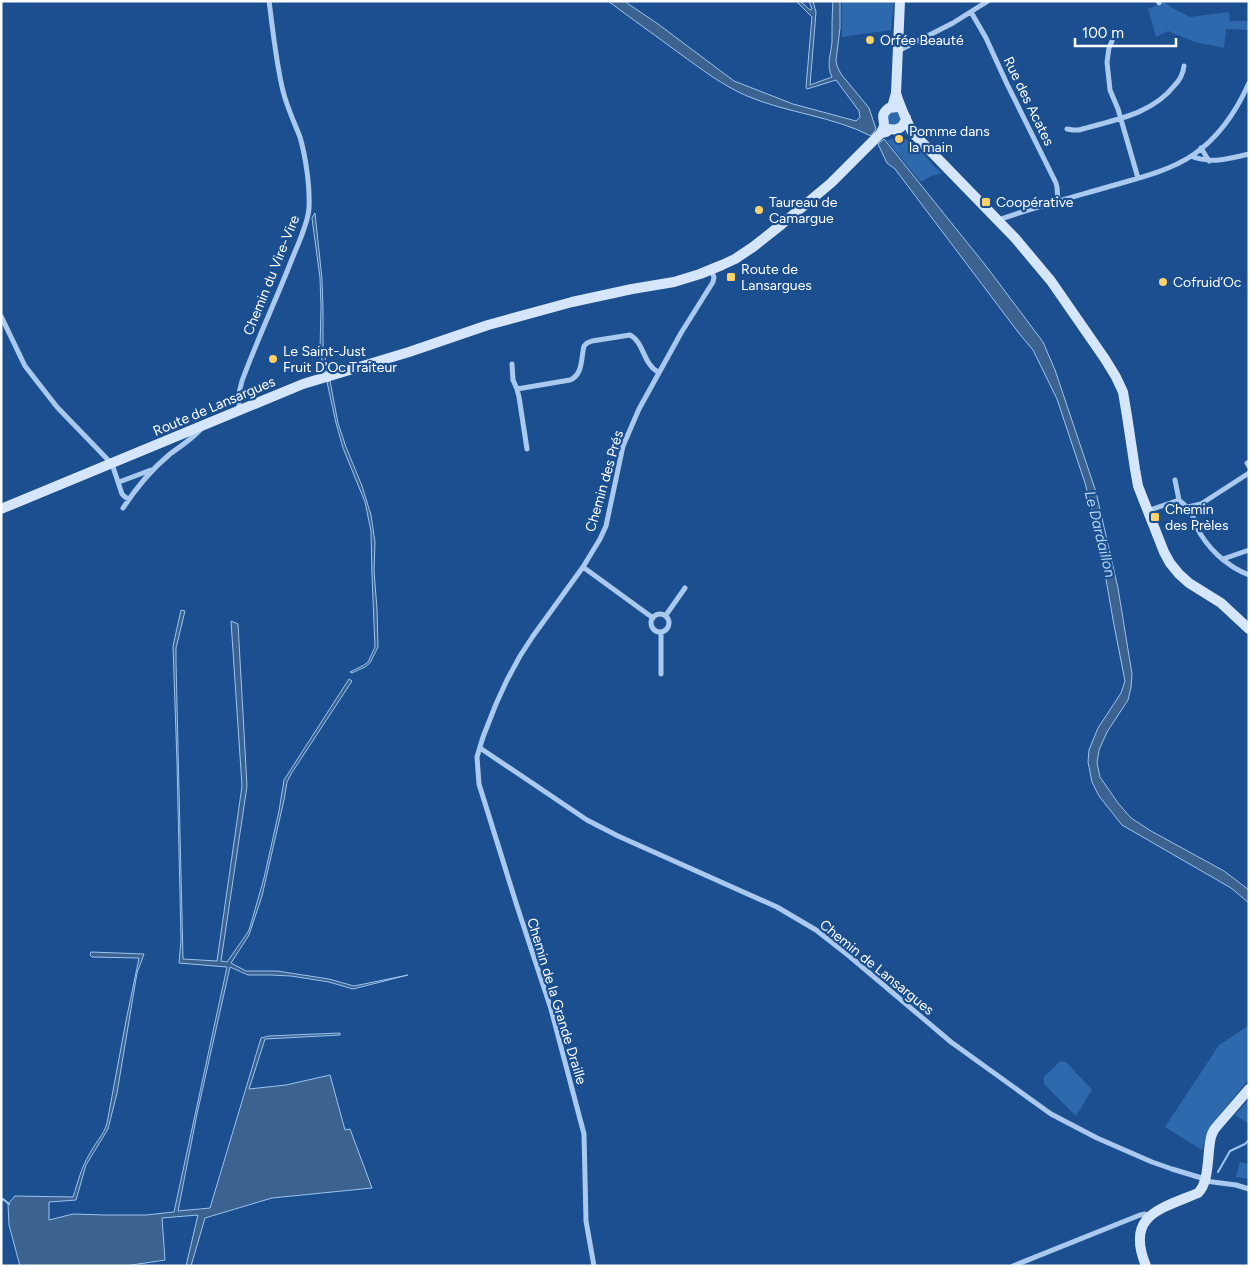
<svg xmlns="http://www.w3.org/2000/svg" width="1250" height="1267" font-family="Figtree,sans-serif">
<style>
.green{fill:#2e69ad}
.water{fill:#3c6290;stroke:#9cc4f0}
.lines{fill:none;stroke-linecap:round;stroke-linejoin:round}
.stream{stroke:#9cc4f0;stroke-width:2}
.street{stroke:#a9c9ee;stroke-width:5}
.secondary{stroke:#d6e6fa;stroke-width:10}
.poi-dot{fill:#ffd166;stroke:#1b4f8f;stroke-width:2}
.labels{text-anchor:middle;stroke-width:4.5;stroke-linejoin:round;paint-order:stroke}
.poi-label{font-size:14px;fill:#fff;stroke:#1b4f8f;text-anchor:start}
.street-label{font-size:14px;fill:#fff;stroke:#1b4f8f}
.water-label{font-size:15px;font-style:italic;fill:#b5d3f5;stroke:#1b4f8f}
</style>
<rect width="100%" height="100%" fill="#1b4f8f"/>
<path class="green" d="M 842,1 L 894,1 L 891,30 L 842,37 Z
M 1164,2 L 1171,7 L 1190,17 L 1229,12 L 1230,21 L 1249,21 L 1249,30 L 1226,29 L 1224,48 L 1195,42 L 1168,31 L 1156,37 L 1148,9 Z
M887 118a7 7 0 1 1 14 0a7 7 0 1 1-14 0Z
M 897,136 C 921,143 924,159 942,173 L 929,177 L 921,182 L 887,141 Z
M 1249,1025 L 1249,1079 L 1210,1126 L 1205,1138 L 1202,1150 L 1165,1127 L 1219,1045 Z
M 1060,1061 L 1066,1062 L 1092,1090 L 1076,1116 L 1044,1084 L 1044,1077 Z
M 1248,1100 L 1249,1100 L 1249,1124 L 1235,1115 Z
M 1240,1162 L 1249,1164 L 1249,1179 L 1236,1177 Z"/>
<path class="water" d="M 608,1 L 624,1 L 658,24 L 734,81 L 793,104 L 856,121 L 860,117 L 859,111 L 836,80 L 807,89 L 806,87 L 812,17 L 796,1 L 800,1 L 810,10 L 812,9 L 809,1 L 813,1 L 816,12 L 810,85 L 832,77 C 826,65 831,54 832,42 C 832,28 832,15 833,1 L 840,1 L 840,28 L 836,60 L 837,66 L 841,74 L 869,108 L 876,129 L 871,136 C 832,116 787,113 747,96 C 722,85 701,69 679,53 C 656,36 632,19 608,1 Z
M 884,139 L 986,266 L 1043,342 L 1055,370 L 1096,492 L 1118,588 L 1132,674 L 1131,687 L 1128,700 L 1107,732 L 1099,750 L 1097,763 L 1100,777 L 1118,803 L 1131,818 L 1151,831 L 1224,871 L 1249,890 L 1249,903 L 1231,888 L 1122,825 L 1099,796 L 1092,782 L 1088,762 L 1089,750 L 1098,728 L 1121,693 L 1125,681 L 1114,625 L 1098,534 L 1085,483 L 1057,399 L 1033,350 L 1018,332 L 895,169 L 887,163 L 878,144 Z
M 315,213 L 322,279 L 323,309 L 323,348 L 328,371 L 324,372 L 320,350 L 321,307 L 320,278 L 312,218 Z
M 330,381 L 338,423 L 346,447 L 362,486 L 371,515 L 375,542 L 374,571 L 377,609 L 378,647 L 370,663 L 365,667 L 352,673 L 350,672 L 364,665 L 368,662 L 375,647 L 372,576 L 371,531 L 365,502 L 343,448 L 336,423 L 327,382 Z
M 181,610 L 185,611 L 176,648 L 176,662 L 183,959 L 217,961 L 242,786 L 231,621 L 238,624 L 247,786 L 221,961 L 227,962 L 248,932 L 250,927 L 264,878 L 279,811 L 284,780 L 349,679 L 352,681 L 291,774 L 287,782 L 284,800 L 262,896 L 249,935 L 231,963 L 246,971 L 277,971 L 329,979 L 354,986 L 408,975 L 353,989 L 329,982 L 291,976 L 271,975 L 248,975 L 230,967 L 197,1114 L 178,1211 L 210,1208 L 261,1038 L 269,1036 L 340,1033 L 340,1035 L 265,1039 L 249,1089 L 286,1085 L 330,1075 L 345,1130 L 350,1129 L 372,1188 L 272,1198 L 205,1218 L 191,1266 L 186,1266 L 198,1215 L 162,1218 L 165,1260 L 125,1266 L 20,1266 L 9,1225 L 8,1204 L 15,1196 L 73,1197 C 78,1182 81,1168 89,1155 C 94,1144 104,1135 107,1123 L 126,1021 L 139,958 L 92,957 L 90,955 L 91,952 L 144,954 L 137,973 L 117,1093 L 108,1129 L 86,1165 L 76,1200 L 49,1202 L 49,1220 L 73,1214 L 105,1215 L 146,1215 L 174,1212 L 227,967 L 179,963 L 181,940 L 177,763 L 173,646 Z"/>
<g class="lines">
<path class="stream" d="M 1218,1172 L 1230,1151 L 1245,1144 L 1249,1140
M 1,1202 L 3,1199 L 9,1204"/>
<path class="street" d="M 1158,1 L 1159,3
M 971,12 L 986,38 L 1007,84 L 1056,183 L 1057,187 L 1058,201
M 1112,41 L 1109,48 L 1107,62 L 1110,90 L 1118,109 L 1138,178
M 898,51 L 953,23 L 988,1
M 1067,129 L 1073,130 L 1079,130 C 1113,120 1151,115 1174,86 C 1180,80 1183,75 1184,66
M 1201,148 L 1209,161
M 1191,156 C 1210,164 1229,159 1249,154
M 998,220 C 1035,207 1073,197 1111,186 C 1139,178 1169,171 1193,155 C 1218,138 1237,110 1249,83
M 1,316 L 25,366 L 57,407 L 112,464 L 122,494 L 125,497 L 129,499
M 512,364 L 513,380 L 517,389 L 570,380 C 583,375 581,358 584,346 L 587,343 L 592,341 L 630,335 C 644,342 643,364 658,372
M 517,389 L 519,397 L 527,449
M 239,410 L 239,393 L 242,381 C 257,340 276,300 292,259 C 298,244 308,224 309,208 C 310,187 306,158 300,137 C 294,122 287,107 283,91 C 276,62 273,31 269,1
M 1247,463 L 1249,466
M 1175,480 L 1179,500
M 119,482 L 151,470
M 1179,500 C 1184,505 1190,508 1192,514 C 1194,518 1194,522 1196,526 C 1207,548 1226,566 1249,575
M 1188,507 L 1201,504 L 1249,473
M 123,508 C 136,488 152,469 170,454 C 181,446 192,439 201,429
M 1147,511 L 1179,500
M 1223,559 L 1249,550
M 583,567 L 653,618
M651 623a9 9 0 1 1 18 0a9 9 0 1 1-18 0Z
M 666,615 L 685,588
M 661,632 L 661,674
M 480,748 L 587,820 L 618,836 L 777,907 L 816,930 L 848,955 L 951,1042 L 1051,1114 L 1097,1138 L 1152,1162 L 1172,1169 L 1205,1179
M 1205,1181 L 1236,1185 L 1249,1189
M 594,1266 L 586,1221 L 584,1134 L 551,1009 L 517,906 L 479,784 L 477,757 L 483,737 L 496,704 L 507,680 L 520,656 L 533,636 L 583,567 L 600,539 L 606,526 L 623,446 L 639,409 L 681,333 L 713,282 L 714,277 L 711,270
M 1013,1266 L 1140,1215 L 1145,1214 L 1148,1217"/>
<path class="secondary" d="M 896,93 C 900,107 906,119 912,132 L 1015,238 L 1051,281 L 1105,359 L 1116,377 L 1123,392 L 1127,416 L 1135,469 L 1138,486 L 1164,552 L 1170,563 L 1179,574 L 1189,583 L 1221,603 L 1249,629
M 892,107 L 896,93 L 900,1
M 881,133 C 882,130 884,128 884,125 C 884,117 880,115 889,108 L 897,107
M 1,509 L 303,384 L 409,352 L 488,325 L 572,302 L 632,289 L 674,282 L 700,274 L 722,265 L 735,259 L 753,247 L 782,224 L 831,183 L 881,133 L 886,132 L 890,129 C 898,131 904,127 906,118
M 1146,1266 C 1125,1215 1160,1209 1198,1193 C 1210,1182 1207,1152 1211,1137 C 1212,1133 1214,1129 1217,1126 L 1249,1089"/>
</g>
<g class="poi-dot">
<circle cx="870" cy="40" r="5"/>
<circle cx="899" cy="139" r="5"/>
<rect x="981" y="197" width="10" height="10" rx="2.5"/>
<circle cx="759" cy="210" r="5"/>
<rect x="726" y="272" width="10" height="10" rx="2.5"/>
<circle cx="1163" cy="282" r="5"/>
<circle cx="273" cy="359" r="5"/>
<rect x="1150" y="512" width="10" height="10" rx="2.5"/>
</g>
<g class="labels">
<g class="poi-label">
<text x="880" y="45">Orfée Beauté</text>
<text x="909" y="136">Pomme dans<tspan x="909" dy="16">la main</tspan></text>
<text x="769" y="207">Taureau de<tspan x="769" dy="16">Camargue</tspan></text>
<text x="996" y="207">Coopérative</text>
<text x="741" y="274">Route de<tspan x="741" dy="16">Lansargues</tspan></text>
<text x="1173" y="287">Cofruid’Oc</text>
<text x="283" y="356">Le Saint-Just<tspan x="283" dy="16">Fruit D'Oc Traiteur</tspan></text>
<text x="1165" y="514">Chemin<tspan x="1165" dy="16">des Prèles</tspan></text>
</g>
<g class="street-label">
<text transform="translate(1029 101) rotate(64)" y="5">Rue des Acates</text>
<text transform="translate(271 275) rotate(-68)" y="5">Chemin du Vire-Vire</text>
<text transform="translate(214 406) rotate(-23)" y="5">Route de Lansargues</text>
<text transform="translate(604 481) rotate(-74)" y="5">Chemin des Prés</text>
<text transform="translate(877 967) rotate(39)" y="5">Chemin de Lansargues</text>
<text transform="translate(557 1001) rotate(73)" y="5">Chemin de la Grande Draille</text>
</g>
<g class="water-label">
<text transform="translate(1100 534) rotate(76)" y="5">Le Dardaillon</text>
</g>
</g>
<rect width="1250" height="1267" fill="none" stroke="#ffffff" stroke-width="5"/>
<path d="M1075 38v8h101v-8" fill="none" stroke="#ffffff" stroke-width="2.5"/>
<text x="1082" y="38" font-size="15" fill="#ffffff" stroke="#1b4f8f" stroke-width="4" paint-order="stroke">100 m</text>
</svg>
